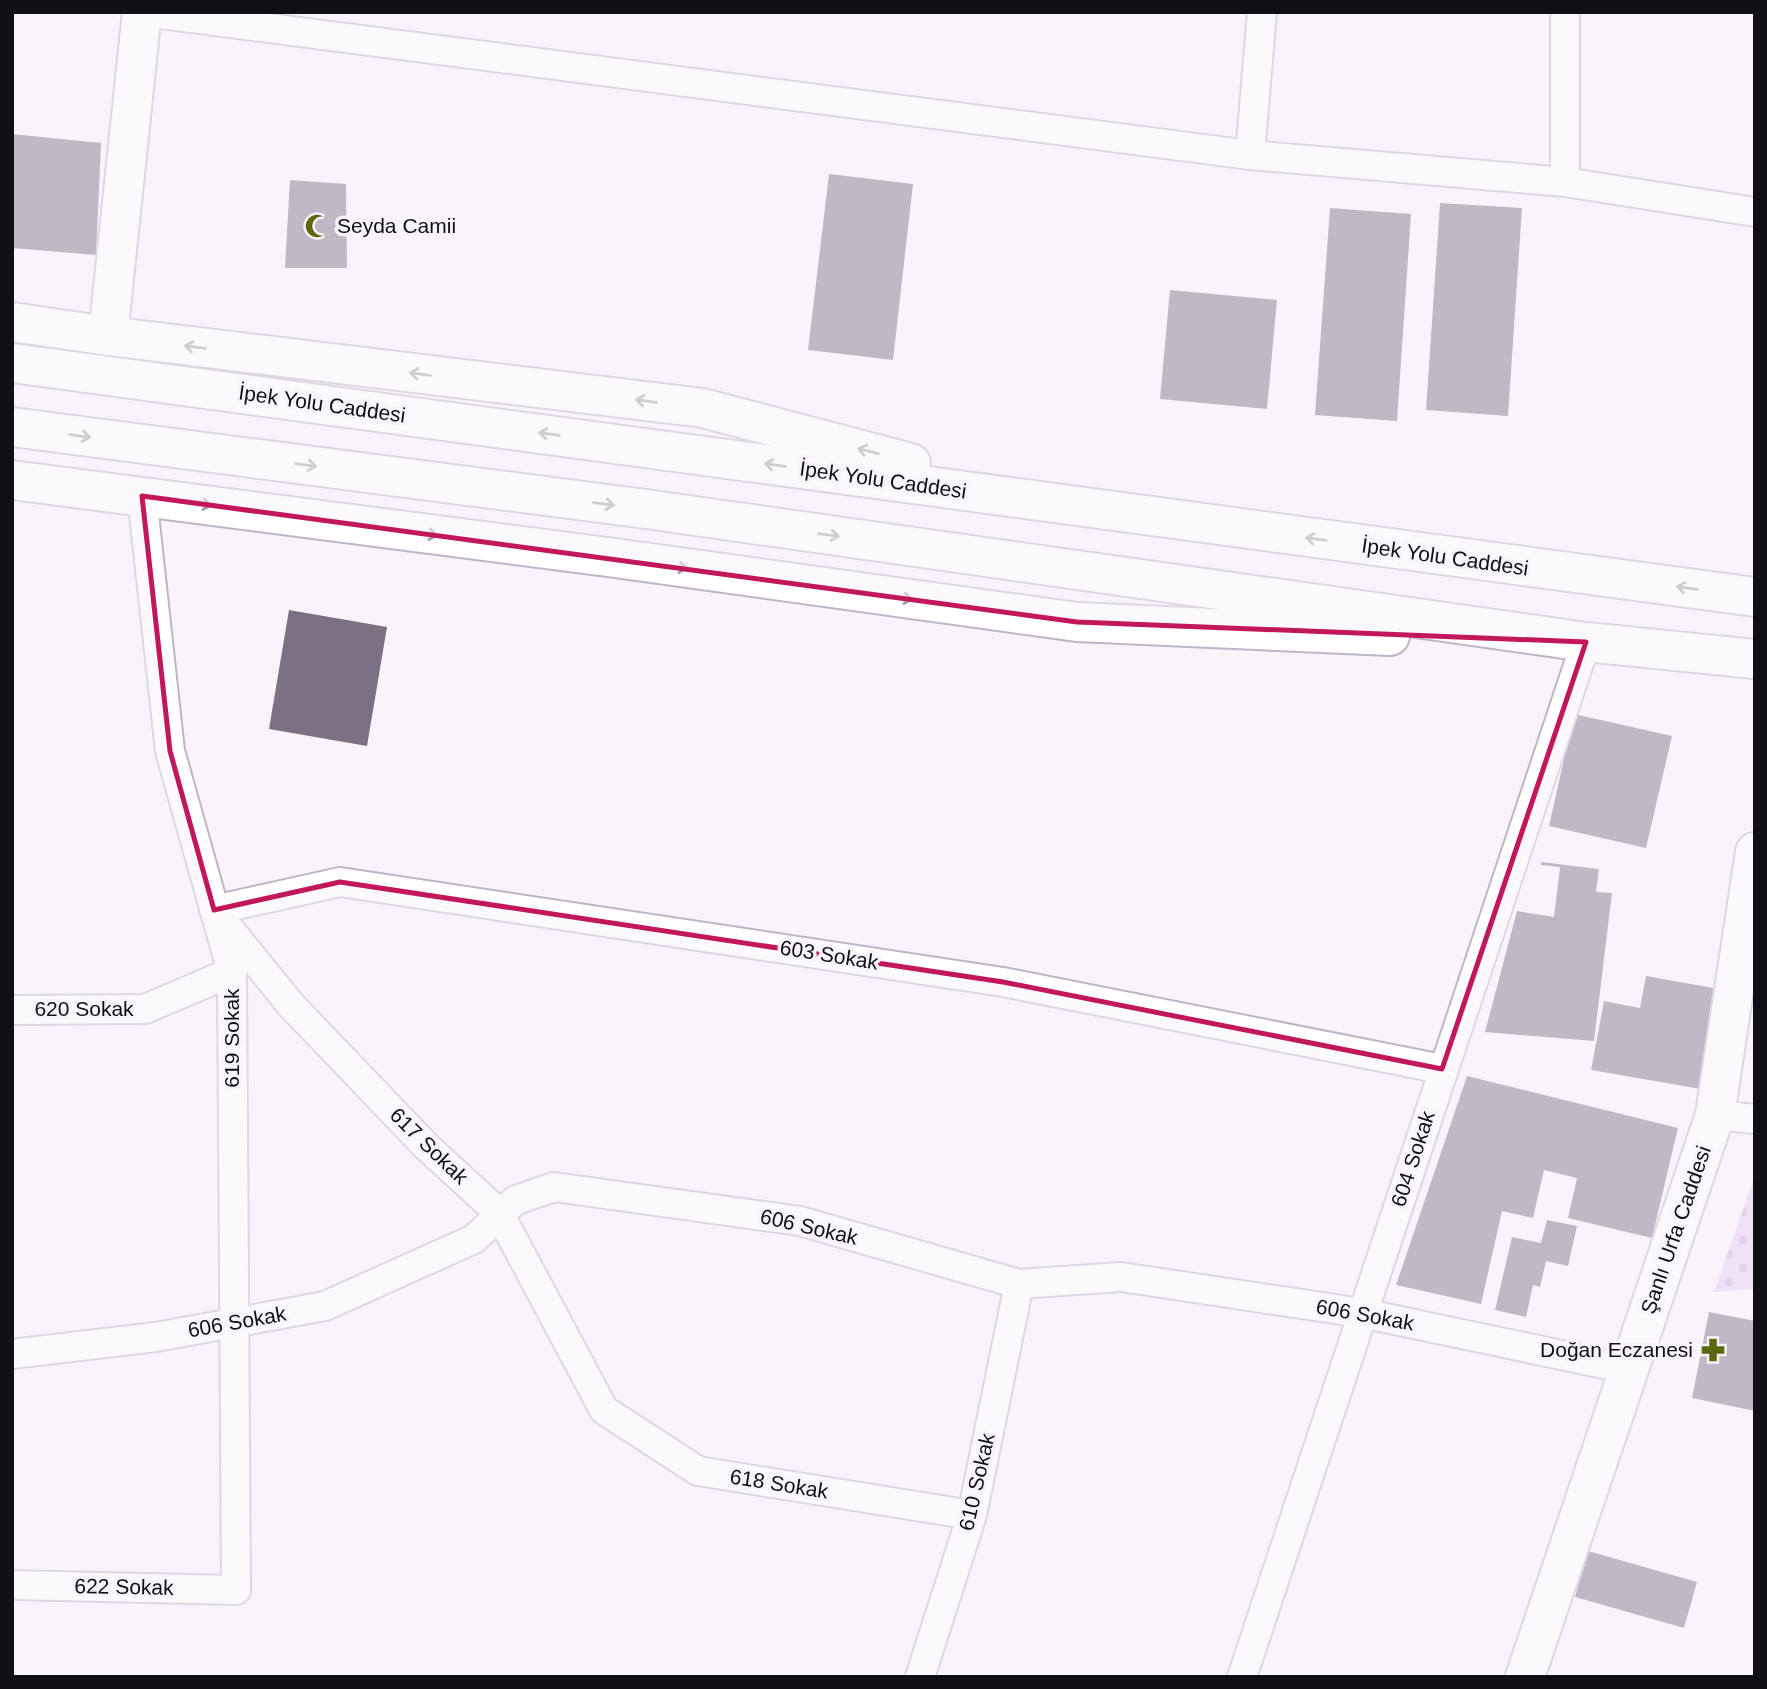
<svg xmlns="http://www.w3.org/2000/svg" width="1767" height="1689" font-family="Helvetica,sans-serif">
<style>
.cemetery{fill:url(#cemetery-stones)}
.building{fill:#7b7183}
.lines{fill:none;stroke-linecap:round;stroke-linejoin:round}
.street-casing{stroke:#bfb4c8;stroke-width:32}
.secondary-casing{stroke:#bfb4c8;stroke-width:42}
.highway-casing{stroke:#bfb4c8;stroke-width:42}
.street{stroke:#fff;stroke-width:28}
.secondary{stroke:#fff;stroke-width:38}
.highway{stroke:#fff;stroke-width:38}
.oneway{stroke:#a09fa1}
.marked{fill:none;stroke:#c2185b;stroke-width:5;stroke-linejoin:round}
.labels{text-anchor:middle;stroke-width:7;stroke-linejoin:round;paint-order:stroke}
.poi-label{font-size:21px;fill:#120e15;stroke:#f9f4fc;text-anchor:start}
.street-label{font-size:21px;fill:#120e15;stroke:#f9f4fc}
</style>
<defs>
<pattern id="cemetery-stones" width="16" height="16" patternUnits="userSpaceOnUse" patternTransform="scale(1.75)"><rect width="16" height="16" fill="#e2cdf1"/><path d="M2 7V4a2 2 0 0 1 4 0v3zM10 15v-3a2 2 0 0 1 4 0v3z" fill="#c1afce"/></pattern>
</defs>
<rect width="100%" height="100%" fill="#f9f4fc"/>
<path class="cemetery" d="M 1755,1175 L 1755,1289 L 1714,1292 Z"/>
<path class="building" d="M 12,134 L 101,143 L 96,255 L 12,248 Z
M 829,174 L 913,184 L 893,360 L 808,350 Z
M 290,180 L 346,184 L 347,268 L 285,268 Z
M 1440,203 L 1522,208 L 1508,416 L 1426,410 Z
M 1330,208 L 1411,214 L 1397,421 L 1315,415 Z
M 1170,290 L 1277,300 L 1267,409 L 1160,399 Z
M 289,610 L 387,627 L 367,746 L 269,729 Z
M 1574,714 L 1672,736 L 1646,848 L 1549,826 Z
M 1541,862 L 1599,869 L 1596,892 L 1612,893 L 1594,1041 L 1485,1032 L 1517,911 L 1554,917 L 1560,867 L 1541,865 Z
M 1646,976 L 1719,989 L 1701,1089 L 1591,1070 L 1604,1001 L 1640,1008 Z
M 1467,1076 L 1678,1128 L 1652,1238 L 1568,1218 L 1577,1178 L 1544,1170 L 1533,1218 L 1502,1211 L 1481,1304 L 1396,1285 Z
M 1547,1220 L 1577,1226 L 1568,1266 L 1546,1261 L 1540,1287 L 1533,1285 L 1526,1317 L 1495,1310 L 1512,1237 L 1541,1243 Z
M 1709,1312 L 1755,1321 L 1755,1411 L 1692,1398 Z
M 1588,1551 L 1697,1582 L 1684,1628 L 1575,1597 Z"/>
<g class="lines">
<g class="street-casing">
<path id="street" d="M 145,12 L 1250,155 L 1565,182 L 1755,212
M 1565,12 L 1565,182
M 1250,155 L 1262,12
M 214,910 L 340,882 L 1003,982 L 1442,1069
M 222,920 L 291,1005 L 426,1146 L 499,1213 L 604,1410 L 698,1471 L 972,1515
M 12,1010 L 145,1009 L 232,972
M 1715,1115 L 1755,1119
M 12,1354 L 156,1337 L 325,1306 L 474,1239 L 516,1200 L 554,1187 L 800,1221 L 1019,1284 L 1121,1277 L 1362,1313 L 1628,1369
M 12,1585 L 236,1590 L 232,972 L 170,751 L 142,496
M 920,1677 L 972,1515 L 1019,1284
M 1242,1677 L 1586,642"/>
</g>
<g class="secondary-casing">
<path id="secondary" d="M 108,336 L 142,12
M 1525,1677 L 1715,1115 L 1755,852"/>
</g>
<g class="highway-casing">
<path id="highway" d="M 12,322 L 108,336 L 703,408 L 911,463
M 12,363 L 1755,597
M 12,427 L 646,509 L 1586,642 L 1755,659
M 12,480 L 615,558 L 1077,622 L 1390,636"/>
</g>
<use href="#street" class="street"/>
<use href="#secondary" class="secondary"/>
<use href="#highway" class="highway"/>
</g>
<defs><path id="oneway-shaft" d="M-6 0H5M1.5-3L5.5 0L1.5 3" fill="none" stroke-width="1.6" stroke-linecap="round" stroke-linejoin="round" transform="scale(1.75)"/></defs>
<g class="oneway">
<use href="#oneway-shaft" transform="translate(195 347) rotate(-173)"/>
<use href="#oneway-shaft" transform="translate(420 374) rotate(-173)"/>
<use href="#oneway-shaft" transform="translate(646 401) rotate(-173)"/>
<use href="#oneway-shaft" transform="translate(549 434) rotate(-172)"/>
<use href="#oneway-shaft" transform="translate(80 436) rotate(7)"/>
<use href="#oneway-shaft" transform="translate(868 451) rotate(-165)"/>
<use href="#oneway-shaft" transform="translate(306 465) rotate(7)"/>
<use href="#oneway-shaft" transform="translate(775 465) rotate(-172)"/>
<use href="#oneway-shaft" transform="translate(201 504) rotate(7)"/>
<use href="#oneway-shaft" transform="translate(604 504) rotate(7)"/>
<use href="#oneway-shaft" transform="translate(427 534) rotate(7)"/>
<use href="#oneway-shaft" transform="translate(829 535) rotate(8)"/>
<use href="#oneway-shaft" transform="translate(1316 539) rotate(-172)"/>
<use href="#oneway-shaft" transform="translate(677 567) rotate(8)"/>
<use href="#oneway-shaft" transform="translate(1687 588) rotate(-173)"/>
<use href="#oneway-shaft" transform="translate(902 598) rotate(8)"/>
</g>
<path d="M0 0H1767V1689H0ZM 142,496 L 1077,622 L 1586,642 L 1442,1069 L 1003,982 L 340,882 L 214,910 L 170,751 Z" fill="#f9f4fc" fill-opacity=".55" fill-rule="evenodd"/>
<path class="marked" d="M 142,496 L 1077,622 L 1586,642 L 1442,1069 L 1003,982 L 340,882 L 214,910 L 170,751 Z"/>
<defs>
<g id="mosque-bare" transform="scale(1.89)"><path d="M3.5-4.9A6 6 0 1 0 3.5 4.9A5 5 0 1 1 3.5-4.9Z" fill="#5a680e" stroke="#f9f4fc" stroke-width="2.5" paint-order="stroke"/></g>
<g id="pharmacy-bare" transform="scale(1.89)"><path d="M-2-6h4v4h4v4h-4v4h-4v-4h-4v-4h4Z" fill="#5a680e" stroke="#f9f4fc" stroke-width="2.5" paint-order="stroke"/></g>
</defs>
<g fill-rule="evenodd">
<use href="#mosque-bare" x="317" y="226"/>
<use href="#pharmacy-bare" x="1713" y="1350"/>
</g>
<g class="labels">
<g class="poi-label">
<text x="337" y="233">Seyda Camii</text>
<text x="1693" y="1357" text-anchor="end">Doğan Eczanesi</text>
</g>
<g class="street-label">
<text transform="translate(322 404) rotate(8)" y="7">İpek Yolu Caddesi</text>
<text transform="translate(883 480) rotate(8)" y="7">İpek Yolu Caddesi</text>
<text transform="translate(1445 557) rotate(8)" y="7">İpek Yolu Caddesi</text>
<text transform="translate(829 955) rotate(9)" y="7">603 Sokak</text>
<text x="84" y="1016">620 Sokak</text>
<text transform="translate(232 1038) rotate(-90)" y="7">619 Sokak</text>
<text transform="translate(429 1146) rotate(44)" y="7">617 Sokak</text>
<text transform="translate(1413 1159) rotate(-72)" y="7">604 Sokak</text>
<text transform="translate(809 1227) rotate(13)" y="7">606 Sokak</text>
<text transform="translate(1676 1230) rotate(-71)" y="7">Şanlı Urfa Caddesi</text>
<text transform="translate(1365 1315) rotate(10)" y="7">606 Sokak</text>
<text transform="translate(237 1322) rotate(-10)" y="7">606 Sokak</text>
<text transform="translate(977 1482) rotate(-77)" y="7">610 Sokak</text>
<text transform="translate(779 1484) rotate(9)" y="7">618 Sokak</text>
<text transform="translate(124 1587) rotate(1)" y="7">622 Sokak</text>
</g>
</g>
<rect width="1767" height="1689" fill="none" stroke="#120e15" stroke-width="28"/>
</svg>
